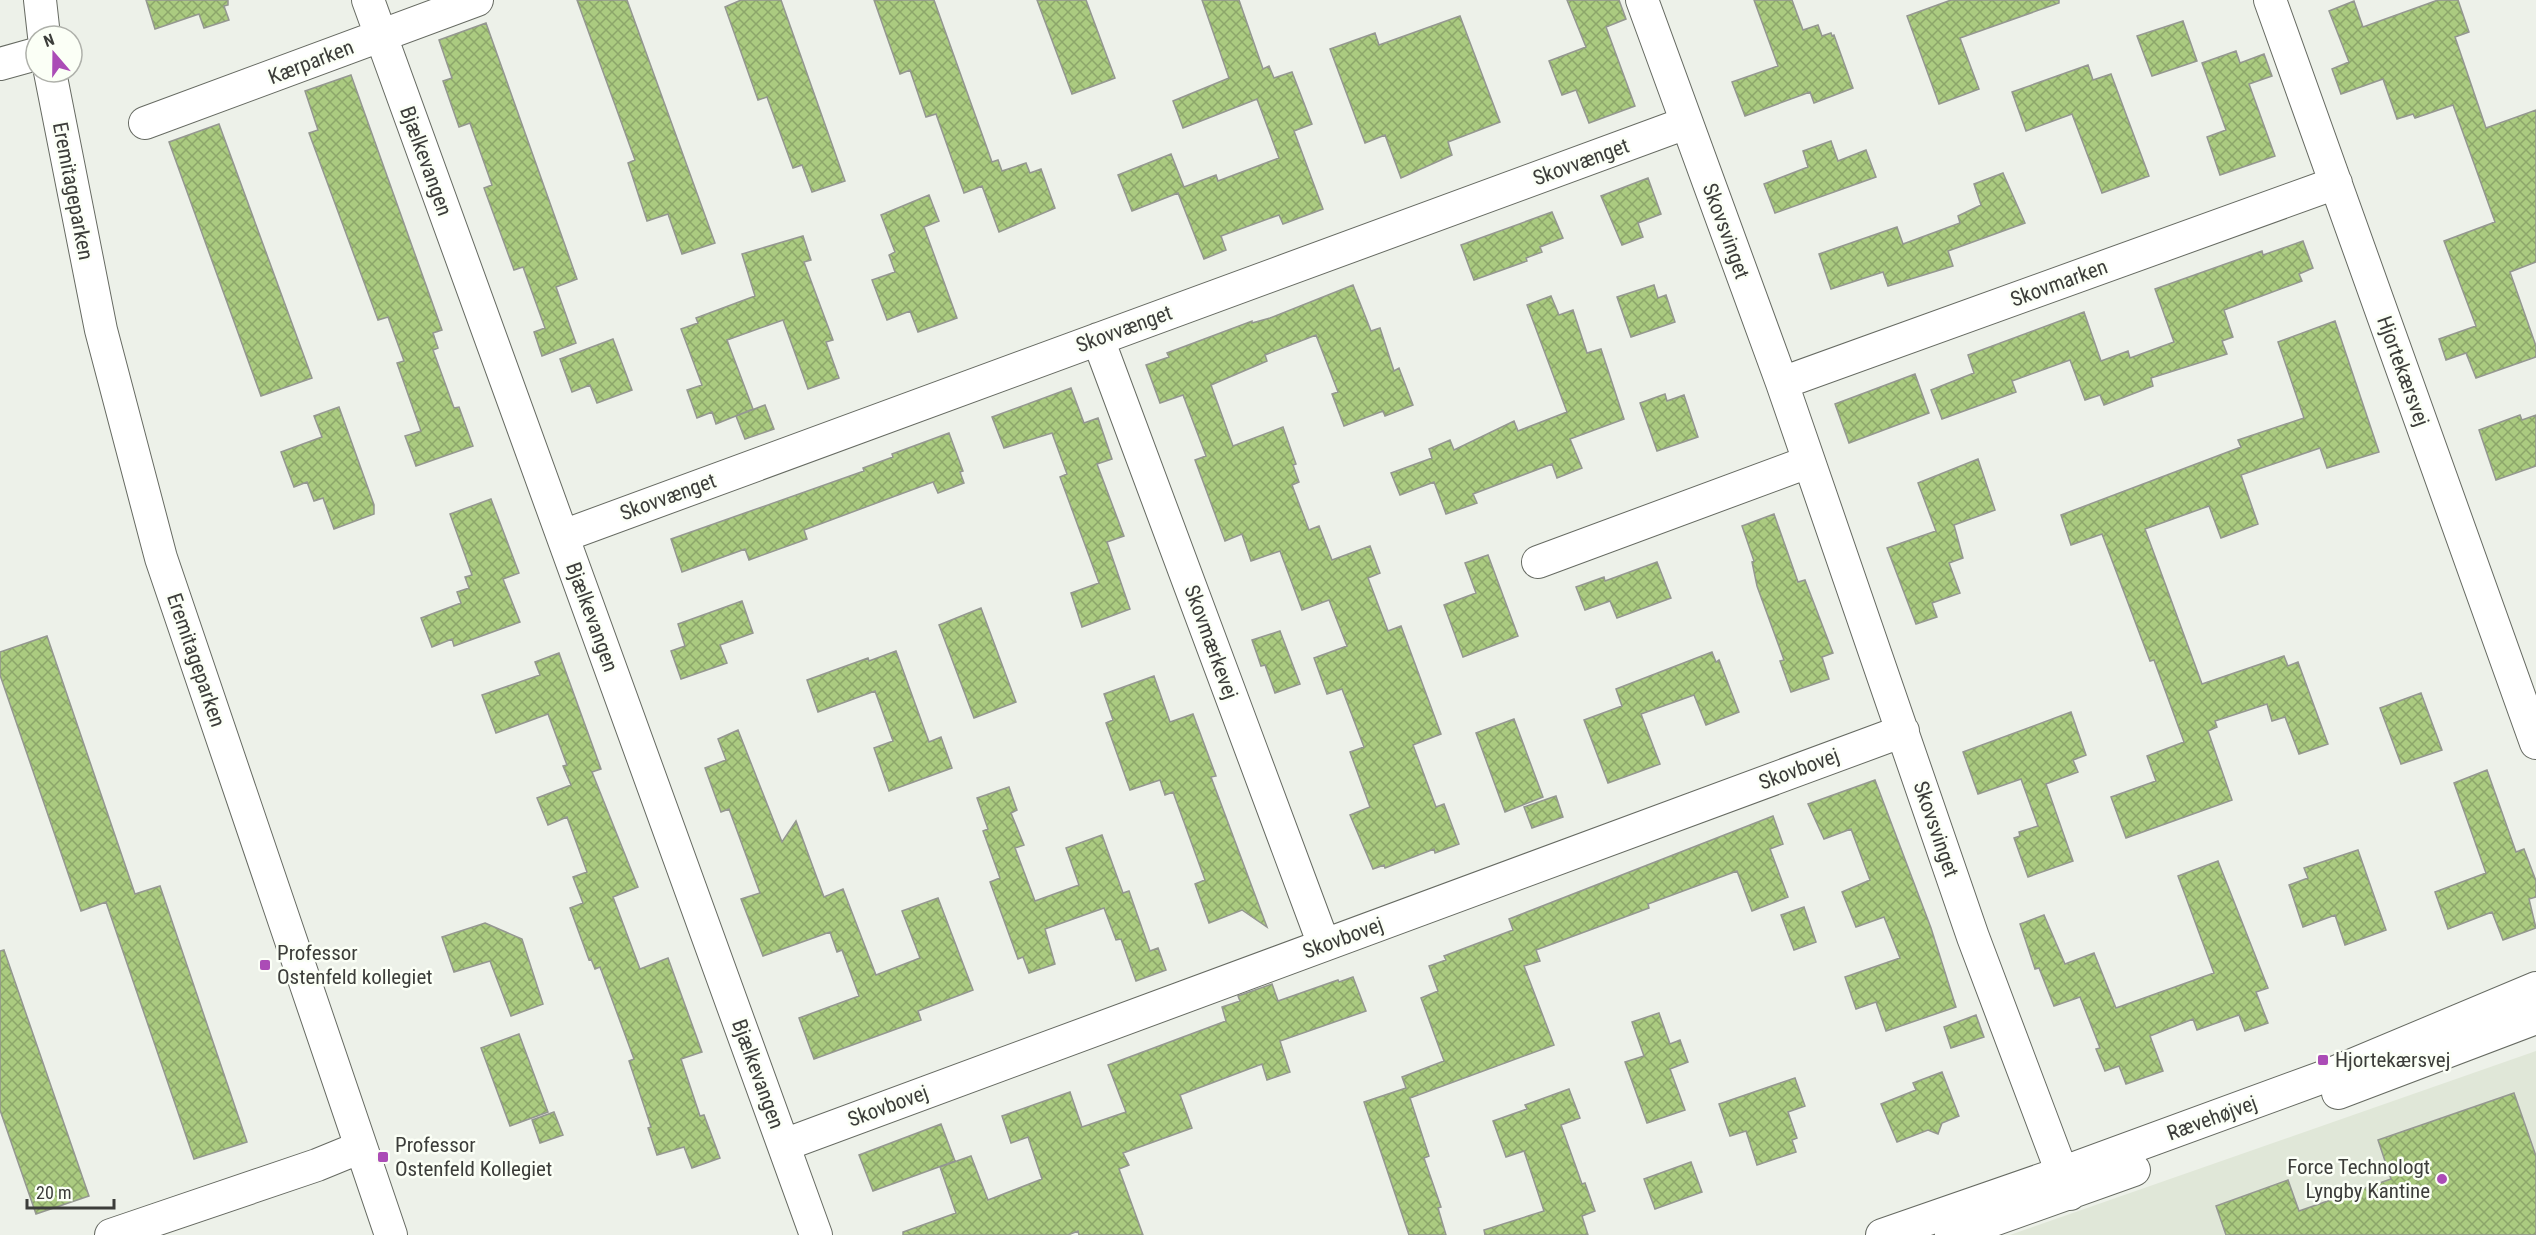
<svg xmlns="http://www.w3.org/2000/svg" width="2536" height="1235" font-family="'Roboto Condensed',sans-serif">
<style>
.built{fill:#e0e7d8}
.building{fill:url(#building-cross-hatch);stroke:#949790;stroke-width:1.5}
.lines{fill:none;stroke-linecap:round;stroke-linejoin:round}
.minor-casing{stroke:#666a62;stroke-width:34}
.minor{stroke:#fff;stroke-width:32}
.poi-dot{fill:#ab4cb6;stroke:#fbfff6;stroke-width:2}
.labels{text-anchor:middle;stroke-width:5;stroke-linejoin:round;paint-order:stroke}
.street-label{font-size:21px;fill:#3c3d3a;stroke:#fbfff6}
.poi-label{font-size:21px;fill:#3c3d3a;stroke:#fbfff6;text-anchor:start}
</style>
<defs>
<pattern id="building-cross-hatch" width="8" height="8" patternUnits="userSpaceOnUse" patternTransform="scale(1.5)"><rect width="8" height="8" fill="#abcb80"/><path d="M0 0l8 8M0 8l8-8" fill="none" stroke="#8ca66a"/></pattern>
</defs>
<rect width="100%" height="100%" fill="#edf1e9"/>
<path class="built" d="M 2536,1051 L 2536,1235 L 2010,1235 Z"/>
<path class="building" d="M 146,0 L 228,0 L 228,5 L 224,6 L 229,20 L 204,28 L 199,14 L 155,29 Z
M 577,0 L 627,0 L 715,243 L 682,254 L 668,214 L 647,221 L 628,163 L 635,160 Z
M 741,0 L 781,0 L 845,181 L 812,192 L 802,165 L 793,168 L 767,97 L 758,100 L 725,7 Z
M 874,0 L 934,0 L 992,162 L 998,160 L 1002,171 L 1026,163 L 1030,173 L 1041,169 L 1055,208 L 999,232 L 982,186 L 964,193 L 936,114 L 926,117 L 910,70 L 900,74 Z
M 1037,0 L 1086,0 L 1115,78 L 1072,94 Z
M 1202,0 L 1239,0 L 1263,69 L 1269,66 L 1274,78 L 1292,72 L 1312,124 L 1294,131 L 1323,209 L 1283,224 L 1279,215 L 1221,236 L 1226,250 L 1204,259 L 1178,193 L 1132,211 L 1118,175 L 1171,154 L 1184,187 L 1216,175 L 1218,181 L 1279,158 L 1257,99 L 1183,128 L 1173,101 L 1229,78 Z
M 1567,0 L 1619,0 L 1626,19 L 1606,27 L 1635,106 L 1589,123 L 1576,90 L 1562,95 L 1549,61 L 1586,47 Z
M 1754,0 L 1792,0 L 1803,30 L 1818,25 L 1822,36 L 1831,33 L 1832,36 L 1834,35 L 1853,88 L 1814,103 L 1810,92 L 1745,116 L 1732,82 L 1778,66 Z
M 1951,0 L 2059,0 L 2059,3 L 1960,38 L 1979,89 L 1939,104 L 1907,16 Z
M 2438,0 L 2458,0 L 2469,32 L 2455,37 L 2486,128 L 2536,110 L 2536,262 L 2510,272 L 2536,346 L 2536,357 L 2476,378 L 2466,353 L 2446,360 L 2439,339 L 2476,326 L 2444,241 L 2495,222 L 2453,105 L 2415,118 L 2413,114 L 2397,119 L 2383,79 L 2341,94 L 2332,69 L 2349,62 L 2329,11 L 2354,1 L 2363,27 Z
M 1460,16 L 1500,122 L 1448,142 L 1452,155 L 1401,178 L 1385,135 L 1365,143 L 1330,49 L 1375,33 L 1379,45 Z
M 2183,21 L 2197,61 L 2152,76 L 2137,36 Z
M 486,23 L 577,279 L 556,287 L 576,343 L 542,356 L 534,332 L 545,328 L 523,267 L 514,270 L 484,188 L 492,185 L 470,123 L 459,127 L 443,81 L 452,78 L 439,40 Z
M 2236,51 L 2240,63 L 2264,54 L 2272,76 L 2249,84 L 2275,156 L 2220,175 L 2207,137 L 2226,130 L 2202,63 Z
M 2088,65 L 2093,80 L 2111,74 L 2149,176 L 2102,193 L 2072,114 L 2026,131 L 2012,92 Z
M 351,75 L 442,330 L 433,333 L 438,348 L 433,350 L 454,408 L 459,407 L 473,446 L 416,466 L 405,436 L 421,431 L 397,363 L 404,361 L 388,317 L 378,320 L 309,133 L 318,130 L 305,91 Z
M 219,124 L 312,378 L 261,396 L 169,142 Z
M 1831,141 L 1838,161 L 1866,150 L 1876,177 L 1775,213 L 1764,184 L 1808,167 L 1803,151 Z
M 2003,173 L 2025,223 L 1948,251 L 1953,266 L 1888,286 L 1883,272 L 1831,289 L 1819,254 L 1897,227 L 1903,244 L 1960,223 L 1958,216 L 1981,205 L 1974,184 Z
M 1648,178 L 1661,214 L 1638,223 L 1643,237 L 1622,245 L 1601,196 Z
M 929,195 L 939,221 L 924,227 L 957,318 L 918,332 L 910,311 L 887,320 L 872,280 L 895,272 L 889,255 L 895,252 L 881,215 Z
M 1552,212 L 1563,238 L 1540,247 L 1542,252 L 1526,258 L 1527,261 L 1474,280 L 1461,245 Z
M 803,236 L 811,260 L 804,262 L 833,340 L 826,342 L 839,378 L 808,389 L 783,320 L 727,340 L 753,409 L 716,424 L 712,412 L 697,418 L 687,390 L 702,385 L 681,329 L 698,323 L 696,318 L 755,296 L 742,254 Z
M 2303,241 L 2313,268 L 2299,274 L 2302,281 L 2224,310 L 2233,337 L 2222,341 L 2227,354 L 2151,378 L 2153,386 L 2104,405 L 2100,395 L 2085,400 L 2070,360 L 2012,381 L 2016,392 L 1942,419 L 1931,390 L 1974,373 L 1968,355 L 2084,312 L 2101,361 L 2128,351 L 2130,358 L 2174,342 L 2155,289 L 2262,251 L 2263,255 Z
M 1353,285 L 1371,331 L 1380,328 L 1394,371 L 1399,368 L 1413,405 L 1385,416 L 1383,411 L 1344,426 L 1332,394 L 1338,392 L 1316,335 L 1265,355 L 1267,361 L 1211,385 L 1233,446 L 1283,427 L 1296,464 L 1293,465 L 1299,482 L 1292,485 L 1309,530 L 1319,526 L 1332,560 L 1370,546 L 1380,573 L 1368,578 L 1388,631 L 1401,626 L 1441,734 L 1413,745 L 1436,807 L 1444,804 L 1459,844 L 1435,853 L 1434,849 L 1385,868 L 1384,865 L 1373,869 L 1350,815 L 1370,807 L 1350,752 L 1364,747 L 1342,689 L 1327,694 L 1314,658 L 1347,646 L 1329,600 L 1302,610 L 1280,551 L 1251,561 L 1242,534 L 1225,541 L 1195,460 L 1206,456 L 1183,395 L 1160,403 L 1146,365 L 1169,357 L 1167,353 L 1252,321 L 1252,323 L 1270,318 Z
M 1654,285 L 1658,298 L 1666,295 L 1675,322 L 1631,337 L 1617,297 Z
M 1551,296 L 1559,315 L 1573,310 L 1587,353 L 1601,349 L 1624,419 L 1570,439 L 1582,468 L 1557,478 L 1552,464 L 1473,494 L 1477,503 L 1446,514 L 1434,482 L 1400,495 L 1391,473 L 1432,458 L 1429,449 L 1450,440 L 1454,450 L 1514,421 L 1518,431 L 1567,412 L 1527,305 Z
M 2335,321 L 2379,452 L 2327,468 L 2320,448 L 2241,475 L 2258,524 L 2221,538 L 2209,506 L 2145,529 L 2202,684 L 2284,656 L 2288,666 L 2298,662 L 2328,744 L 2299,754 L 2285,717 L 2272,721 L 2267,704 L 2215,721 L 2217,727 L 2208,731 L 2232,800 L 2126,838 L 2111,797 L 2156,781 L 2147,756 L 2184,742 L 2154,660 L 2150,661 L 2102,534 L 2071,545 L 2061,515 L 2241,447 L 2238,440 L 2304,418 L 2278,342 Z
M 613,339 L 632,390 L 597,403 L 590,385 L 572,392 L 560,359 Z
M 1915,374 L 1929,413 L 1849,443 L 1835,404 Z
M 1071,388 L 1084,423 L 1098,418 L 1112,459 L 1097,464 L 1124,536 L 1107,542 L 1130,609 L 1082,627 L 1071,593 L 1099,583 L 1060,477 L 1067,474 L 1052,433 L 1004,448 L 992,417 Z
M 1665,394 L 1667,401 L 1684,395 L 1698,437 L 1657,451 L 1640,403 Z
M 765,405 L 774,429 L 745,439 L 736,416 Z
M 339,407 L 374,505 L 374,514 L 334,529 L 323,498 L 314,501 L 307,482 L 294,487 L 281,452 L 322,437 L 314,416 Z
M 2520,415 L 2522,420 L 2536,415 L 2536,466 L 2496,480 L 2479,430 Z
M 949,433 L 963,471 L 960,472 L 964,483 L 938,493 L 933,482 L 804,530 L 807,539 L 749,560 L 745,549 L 682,572 L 671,539 L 864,471 L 863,468 L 893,457 L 892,454 Z
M 1978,459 L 1995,510 L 1954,525 L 1963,558 L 1949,563 L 1960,593 L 1932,603 L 1937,617 L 1916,624 L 1887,548 L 1936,531 L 1918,483 Z
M 491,499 L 519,573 L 503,579 L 520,622 L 454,646 L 452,639 L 432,647 L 421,618 L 461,603 L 457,592 L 469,588 L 465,577 L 472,575 L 450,514 Z
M 1774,514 L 1798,582 L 1805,580 L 1833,653 L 1822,657 L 1829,679 L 1791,692 L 1780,661 L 1784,660 L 1757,586 L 1752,562 L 1754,561 L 1742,526 Z
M 1488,555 L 1518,636 L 1463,657 L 1444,605 L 1476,593 L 1465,563 Z
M 1657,562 L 1671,598 L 1617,618 L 1610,601 L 1585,610 L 1576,587 L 1604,577 L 1605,581 Z
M 742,601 L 753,633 L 720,645 L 727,663 L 681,679 L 671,651 L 685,646 L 678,624 Z
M 981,608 L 1016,702 L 974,718 L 939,625 Z
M 1280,631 L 1300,684 L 1275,693 L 1265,665 L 1261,666 L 1252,640 Z
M 47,636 L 135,894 L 160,886 L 247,1142 L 194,1159 L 106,902 L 81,911 L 0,675 L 0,652 Z
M 896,651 L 929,742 L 941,737 L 952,768 L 889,791 L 874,748 L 893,741 L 875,691 L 818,712 L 807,680 L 868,658 L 869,661 Z
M 1712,652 L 1716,662 L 1719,660 L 1739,712 L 1706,725 L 1694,695 L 1641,714 L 1660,764 L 1608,783 L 1584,720 L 1622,706 L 1616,689 Z
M 559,653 L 601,769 L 592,772 L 638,887 L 613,897 L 640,969 L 668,958 L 702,1052 L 681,1059 L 700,1116 L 704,1115 L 720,1158 L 692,1168 L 684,1147 L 657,1155 L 648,1128 L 651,1127 L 629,1061 L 634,1059 L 600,967 L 595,969 L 591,959 L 589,960 L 570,908 L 583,903 L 573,877 L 587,872 L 567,817 L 548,825 L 537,798 L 571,785 L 563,766 L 567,765 L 548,714 L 496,733 L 482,695 L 540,675 L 535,662 Z
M 1154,676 L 1170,722 L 1193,714 L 1216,776 L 1211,777 L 1267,927 L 1242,910 L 1209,923 L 1195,884 L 1205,880 L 1173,792 L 1165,795 L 1160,780 L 1130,790 L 1106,723 L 1113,720 L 1104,694 Z
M 2421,693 L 2442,750 L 2401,764 L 2380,708 Z
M 2071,712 L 2086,755 L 2073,760 L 2078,772 L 2046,784 L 2073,861 L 2028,877 L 2014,838 L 2020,836 L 2019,832 L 2038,826 L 2021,779 L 1978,794 L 1963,752 Z
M 1514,719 L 1543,797 L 1505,812 L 1476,733 Z
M 738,730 L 782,842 L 796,821 L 824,897 L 843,889 L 876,975 L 920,958 L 902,911 L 938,898 L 973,990 L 918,1011 L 921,1020 L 814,1059 L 799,1018 L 859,996 L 842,950 L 837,952 L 830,932 L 763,956 L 741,899 L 760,893 L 729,809 L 721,812 L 705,768 L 726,760 L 718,739 Z
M 2487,770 L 2516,852 L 2524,849 L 2536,881 L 2536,897 L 2529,899 L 2536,928 L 2503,940 L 2492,912 L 2448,929 L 2435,892 L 2486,873 L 2454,783 Z
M 1875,780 L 1931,928 L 1956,1007 L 1886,1031 L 1876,1002 L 1856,1009 L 1845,977 L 1900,958 L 1884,917 L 1856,927 L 1842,892 L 1870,880 L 1851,829 L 1824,839 L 1808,804 Z
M 1009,787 L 1017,810 L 1011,813 L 1024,845 L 1015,848 L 1035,901 L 1079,885 L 1066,848 L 1102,835 L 1123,893 L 1129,891 L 1150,951 L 1158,948 L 1166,970 L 1136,981 L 1121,939 L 1116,940 L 1104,908 L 1045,929 L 1055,964 L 1029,973 L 1023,957 L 1018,959 L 990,882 L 1000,878 L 983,831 L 988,829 L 977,798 Z
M 1556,796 L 1563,817 L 1532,828 L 1524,807 Z
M 1773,816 L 1783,844 L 1770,849 L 1788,897 L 1752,911 L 1737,871 L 1648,904 L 1649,908 L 1536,950 L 1540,961 L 1524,966 L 1554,1045 L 1410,1098 L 1429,1156 L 1424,1158 L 1441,1207 L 1438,1208 L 1446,1235 L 1409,1235 L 1364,1102 L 1406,1088 L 1402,1077 L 1444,1061 L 1421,998 L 1438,991 L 1429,966 L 1446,960 L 1444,956 L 1513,930 L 1509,919 Z
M 2358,850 L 2386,930 L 2345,945 L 2335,915 L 2303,927 L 2289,885 L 2308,878 L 2304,868 Z
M 2218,861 L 2268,988 L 2256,992 L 2268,1023 L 2245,1031 L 2239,1015 L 2197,1030 L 2193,1019 L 2150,1036 L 2163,1071 L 2126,1084 L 2119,1066 L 2105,1071 L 2096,1049 L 2100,1048 L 2080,997 L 2054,1006 L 2039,968 L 2035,969 L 2020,924 L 2044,915 L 2065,964 L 2094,953 L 2116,1008 L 2214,973 L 2178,876 Z
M 1804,907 L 1816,942 L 1794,950 L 1781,915 Z
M 485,923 L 522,939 L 543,1004 L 511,1016 L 490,961 L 454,972 L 442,937 Z
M 4,950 L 89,1196 L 36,1214 L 0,1110 L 0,951 Z
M 1353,977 L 1366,1011 L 1280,1041 L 1290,1072 L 1267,1080 L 1262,1064 L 1180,1095 L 1192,1128 L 1123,1153 L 1129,1165 L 1119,1169 L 1143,1235 L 1079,1235 L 1078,1231 L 1068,1235 L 903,1235 L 903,1232 L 956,1213 L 940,1167 L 971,1156 L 988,1200 L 1042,1179 L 1028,1137 L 1011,1143 L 1002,1116 L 1070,1092 L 1082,1127 L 1126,1112 L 1108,1065 L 1226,1021 L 1222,1007 L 1240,1001 L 1238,996 L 1272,984 L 1278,1001 L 1338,980 L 1339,982 Z
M 1659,1013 L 1670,1044 L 1680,1040 L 1688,1062 L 1670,1069 L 1685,1110 L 1647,1123 L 1625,1062 L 1644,1056 L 1632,1022 Z
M 1976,1015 L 1984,1037 L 1951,1048 L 1944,1027 Z
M 519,1034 L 548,1112 L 510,1126 L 481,1048 Z
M 1942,1072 L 1959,1116 L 1942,1123 L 1938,1134 L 1928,1130 L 1897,1142 L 1881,1104 L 1916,1090 L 1913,1083 Z
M 1795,1078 L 1805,1106 L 1788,1112 L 1797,1138 L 1792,1140 L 1796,1152 L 1757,1165 L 1746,1131 L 1730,1136 L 1719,1104 Z
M 1569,1089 L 1580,1118 L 1561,1125 L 1582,1184 L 1585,1183 L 1595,1211 L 1582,1216 L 1588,1235 L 1485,1235 L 1484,1230 L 1544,1211 L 1524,1151 L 1506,1157 L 1493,1121 L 1527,1109 L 1525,1105 Z
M 2514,1093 L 2536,1156 L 2536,1235 L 2226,1235 L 2216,1206 L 2288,1180 L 2299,1211 L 2391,1179 L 2378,1140 Z
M 554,1112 L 563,1135 L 540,1143 L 532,1120 Z
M 941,1124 L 955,1161 L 873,1191 L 859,1155 Z
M 1691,1162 L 1702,1192 L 1655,1209 L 1644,1179 Z"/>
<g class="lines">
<g class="minor-casing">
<path id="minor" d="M 40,0 L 44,36
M 368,0 L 816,1235
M 1642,0 L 1782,383 L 1973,937 L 2070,1194
M 2270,0 L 2536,743
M 0,64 L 36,54
M 50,72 L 101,330 L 161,558 L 391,1235
M 145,123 L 477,0
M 1098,339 L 1324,945
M 1782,383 L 2336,183
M 563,536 L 1686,123
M 1538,562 L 1808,462
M 2338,1093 L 2536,1018
M 784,1145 L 1903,731
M 111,1235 L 317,1165 L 361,1147
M 1882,1235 L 2061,1173 L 2326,1076 L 2536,988
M 1951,1235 L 2134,1170"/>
</g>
<use href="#minor" class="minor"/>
</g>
<g class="poi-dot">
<rect x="259" y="959" width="12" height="12" rx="3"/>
<rect x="2317" y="1054" width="12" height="12" rx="3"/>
<rect x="377" y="1151" width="12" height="12" rx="3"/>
<circle cx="2442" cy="1179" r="6"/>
</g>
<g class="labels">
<g class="street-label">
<text transform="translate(311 62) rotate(-21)" y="7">Kærparken</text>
<text transform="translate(426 161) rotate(70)" y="7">Bjælkevangen</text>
<text transform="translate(1581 162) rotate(-20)" y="7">Skovvænget</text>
<text transform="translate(73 191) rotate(79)" y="7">Eremitageparken</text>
<text transform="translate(1726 231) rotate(70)" y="7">Skovsvinget</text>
<text transform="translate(2059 283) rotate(-20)" y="7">Skovmarken</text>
<text transform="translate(1124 329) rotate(-20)" y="7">Skovvænget</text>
<text transform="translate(2403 371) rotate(70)" y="7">Hjortekærsvej</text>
<text transform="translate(668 497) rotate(-20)" y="7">Skovvænget</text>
<text transform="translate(592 617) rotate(70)" y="7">Bjælkevangen</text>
<text transform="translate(1211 642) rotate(70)" y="7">Skovmærkevej</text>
<text transform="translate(196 660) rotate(71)" y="7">Eremitageparken</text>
<text transform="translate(1799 769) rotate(-20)" y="7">Skovbovej</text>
<text transform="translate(1936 829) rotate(71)" y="7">Skovsvinget</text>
<text transform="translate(1343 938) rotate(-20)" y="7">Skovbovej</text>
<text transform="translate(758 1074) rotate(70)" y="7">Bjælkevangen</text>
<text transform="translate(888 1106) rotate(-20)" y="7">Skovbovej</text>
<text transform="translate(2212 1118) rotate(-20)" y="7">Rævehøjvej</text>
</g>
<g class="poi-label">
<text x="277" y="960">Professor<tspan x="277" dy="24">Ostenfeld kollegiet</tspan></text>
<text x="2335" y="1067">Hjortekærsvej</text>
<text x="395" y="1152">Professor<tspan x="395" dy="24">Ostenfeld Kollegiet</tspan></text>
<text x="2430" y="1174" text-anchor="end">Force Technologt<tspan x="2430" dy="24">Lyngby Kantine</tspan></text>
</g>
</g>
<g transform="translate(54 54) rotate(340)"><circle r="28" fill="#fbfff6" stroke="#afb1ab" stroke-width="1.5"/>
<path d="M0-4.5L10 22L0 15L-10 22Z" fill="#ab4cb6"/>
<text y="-9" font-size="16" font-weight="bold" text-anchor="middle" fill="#3c3d3a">N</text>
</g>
<path d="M27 1199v9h87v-9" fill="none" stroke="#3c3d3a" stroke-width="3"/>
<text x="36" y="1199" font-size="18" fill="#3c3d3a" stroke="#fbfff6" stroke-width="4.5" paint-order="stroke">20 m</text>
</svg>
